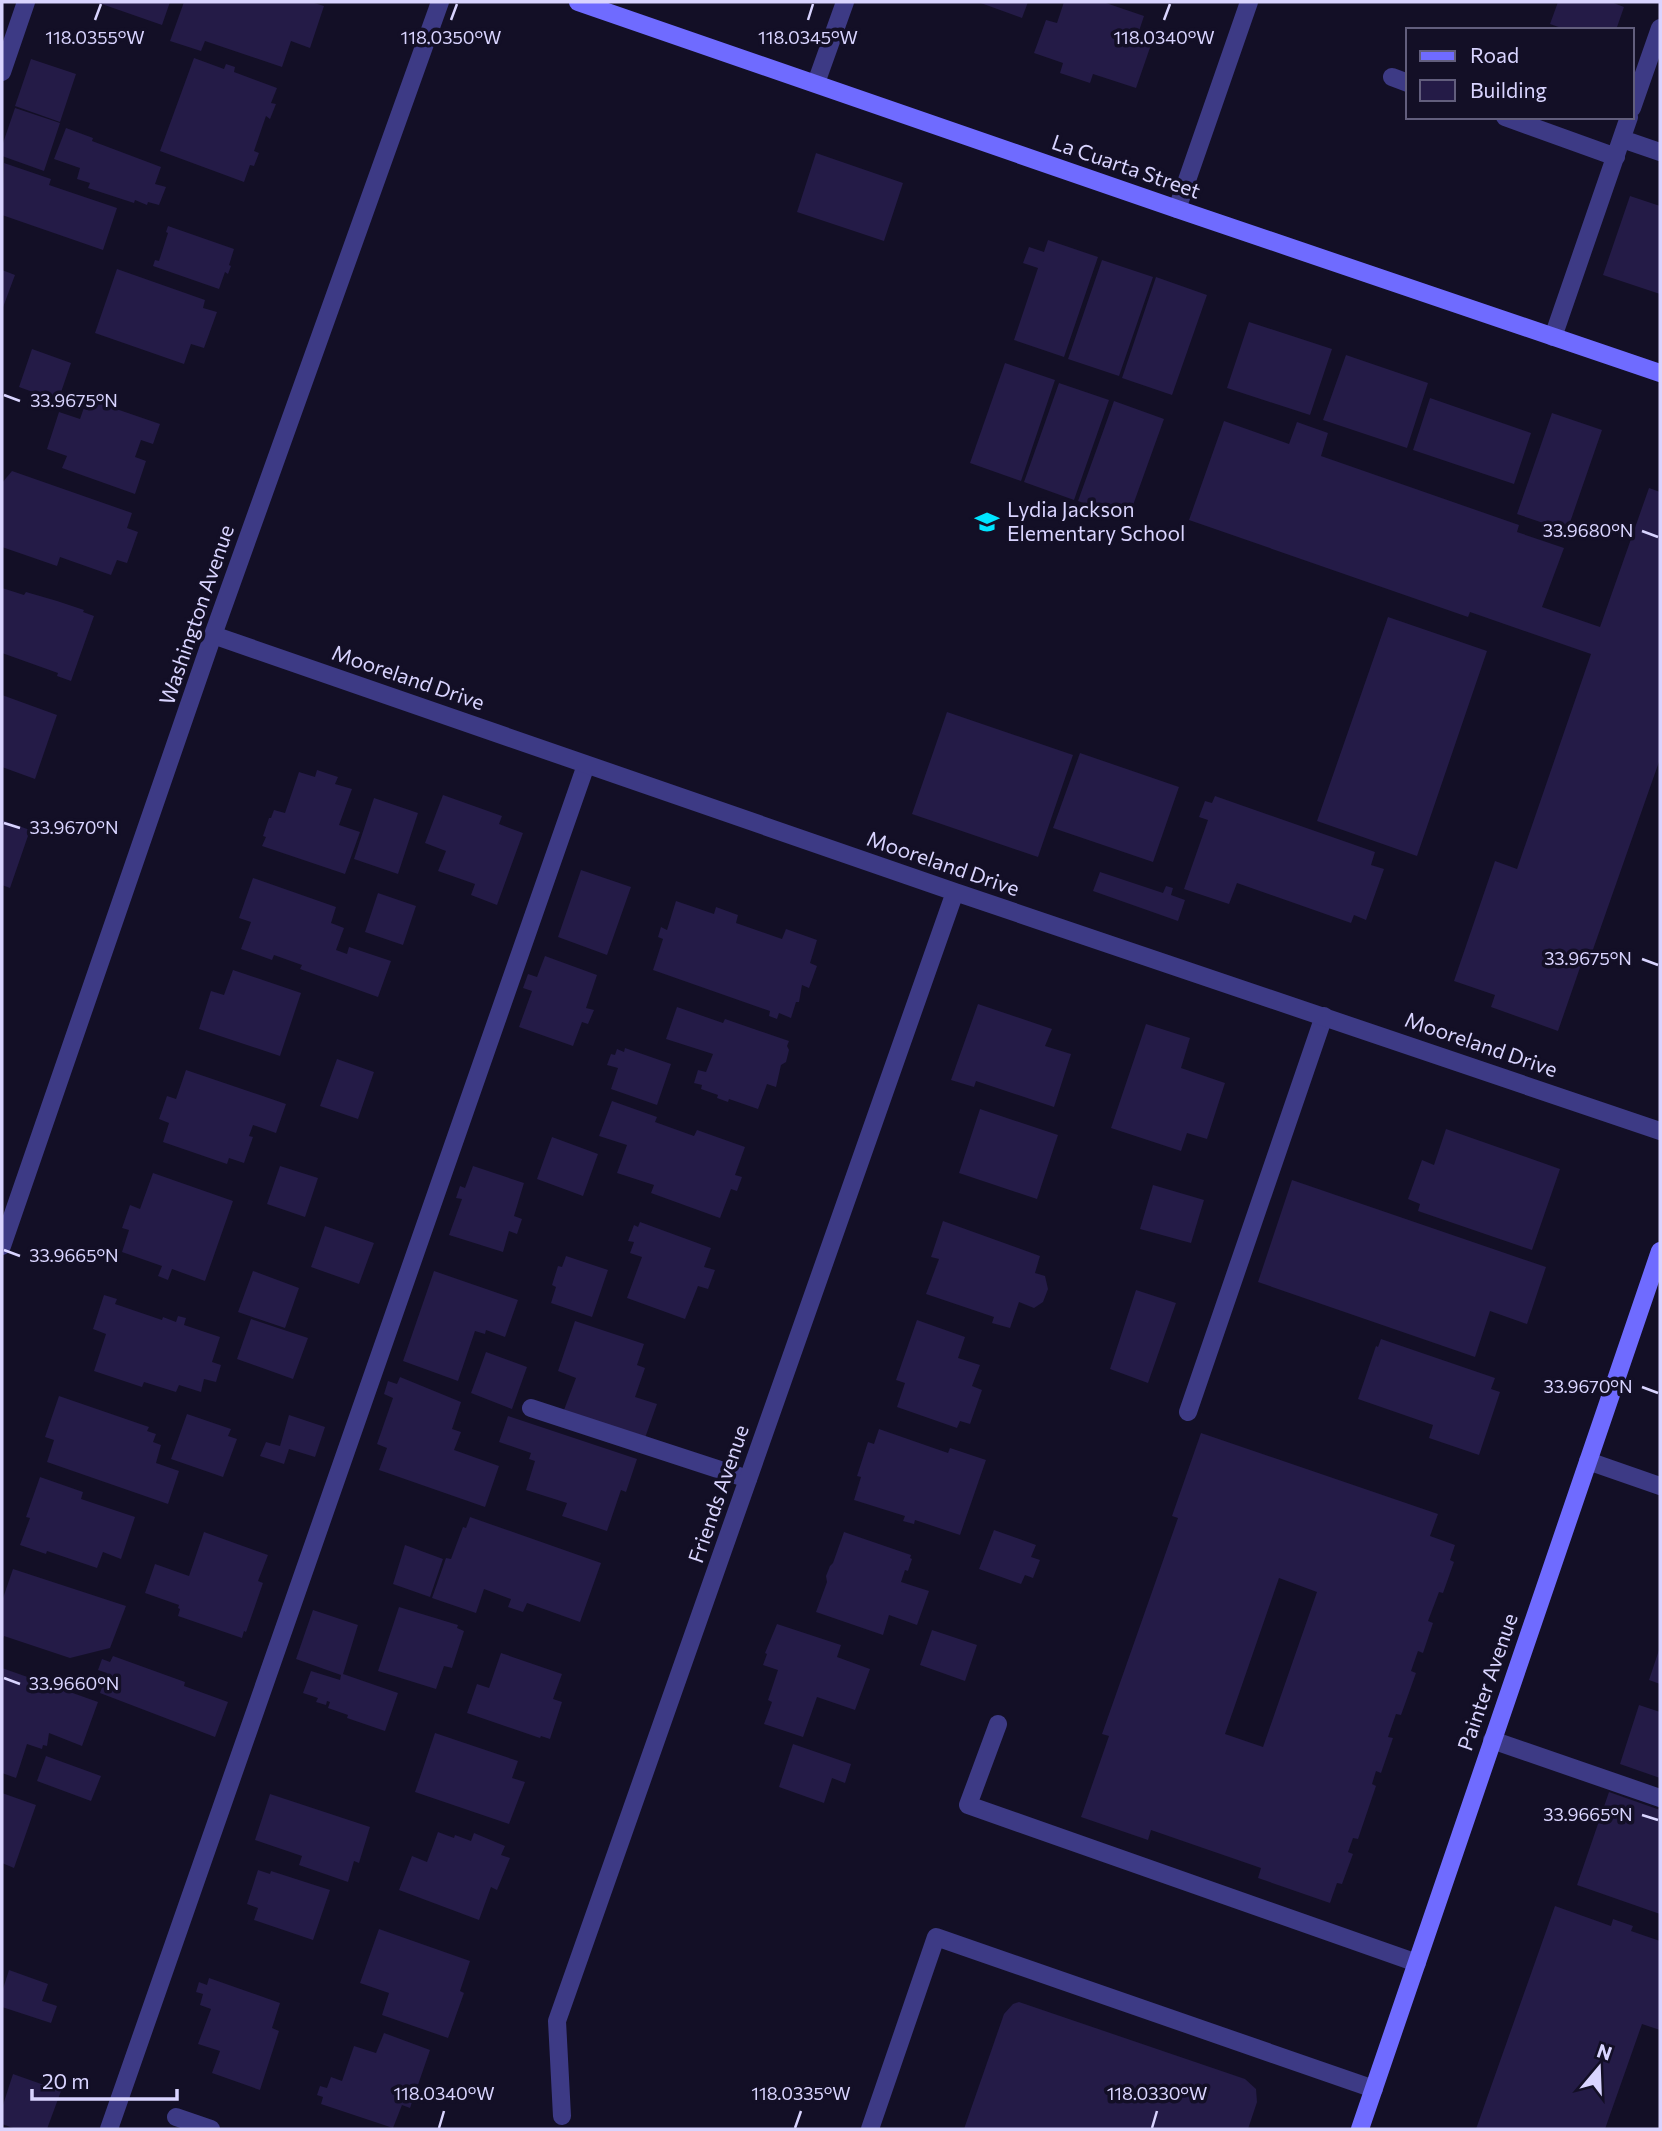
<svg xmlns="http://www.w3.org/2000/svg" width="1662" height="2131" font-family="Commissioner,sans-serif">
<style>
.building{fill:#241b47;fill-rule:evenodd}
.lines{fill:none;stroke-linecap:round;stroke-linejoin:round}
.lane{stroke:#3d3a85;stroke-width:18}
.street{stroke:#3d3a85;stroke-width:18}
.secondary{stroke:#6f6bff;stroke-width:18}
.ticks{fill:none;stroke:#d9d4ff;stroke-width:2.5}
.labels{text-anchor:middle;stroke-width:7;stroke-linejoin:round;paint-order:stroke}
.street-label{font-size:21px;fill:#d9d4ff;stroke:#130f26}
.poi-label{font-size:21px;fill:#d9d4ff;stroke:#130f26;text-anchor:start}
.ticks-label{font-size:18px;text-anchor:middle;fill:#d9d4ff;stroke:#130f26;stroke-width:7;stroke-linejoin:round;paint-order:stroke}
</style>
<rect width="100%" height="100%" fill="#130f26"/>
<path class="building" d="M 96,2 L 170,2 L 162,25 Z
M 184,2 L 311,2 L 324,6 L 310,48 L 291,41 L 282,67 L 205,41 L 201,51 L 170,41 Z
M 978,2 L 1028,2 L 1022,18 Z
M 1064,2 L 1103,2 L 1144,16 L 1138,34 L 1153,39 L 1136,88 L 1093,74 L 1090,83 L 1060,73 L 1063,63 L 1034,53 L 1046,20 L 1057,23 Z
M 1558,2 L 1611,2 L 1624,7 L 1616,30 L 1567,30 L 1550,24 Z
M 194,58 L 224,69 L 226,64 L 235,67 L 234,72 L 277,88 L 271,103 L 276,104 L 270,119 L 266,116 L 254,151 L 259,153 L 254,166 L 250,165 L 244,182 L 160,151 Z
M 31,59 L 76,74 L 60,122 L 15,106 Z
M 15,108 L 60,123 L 44,171 L 2,156 L 2,146 Z
M 66,128 L 93,138 L 92,141 L 161,167 L 155,184 L 166,187 L 159,205 L 148,202 L 147,205 L 135,200 L 134,203 L 88,188 L 90,183 L 77,179 L 80,168 L 54,159 Z
M 816,153 L 903,183 L 884,241 L 797,212 Z
M 4,163 L 51,179 L 49,185 L 117,208 L 103,250 L 2,215 Z
M 1630,196 L 1660,206 L 1660,294 L 1603,275 Z
M 168,226 L 234,249 L 229,265 L 231,266 L 228,274 L 225,272 L 219,289 L 153,266 L 155,260 L 159,261 L 168,233 L 166,232 Z
M 1048,240 L 1098,257 L 1064,357 L 1014,340 L 1038,268 L 1023,263 L 1029,247 L 1044,252 Z
M 1102,260 L 1153,277 L 1119,376 L 1068,359 Z
M 117,269 L 205,300 L 203,308 L 217,312 L 204,348 L 191,344 L 184,364 L 95,333 Z
M 2,270 L 15,275 L 2,310 Z
M 1156,277 L 1207,295 L 1172,395 L 1122,378 Z
M 1249,322 L 1332,349 L 1310,415 L 1227,388 Z
M 32,349 L 71,363 L 58,401 L 19,387 Z
M 1346,355 L 1428,383 L 1407,448 L 1323,420 Z
M 1005,363 L 1055,380 L 1021,481 L 970,463 Z
M 1059,383 L 1109,400 L 1074,500 L 1024,482 Z
M 1430,398 L 1531,433 L 1514,484 L 1413,450 Z
M 87,399 L 160,424 L 153,444 L 141,440 L 135,457 L 146,461 L 135,494 L 62,468 L 67,456 L 47,449 L 59,412 L 80,419 Z
M 1114,401 L 1164,419 L 1128,519 L 1078,501 Z
M 1552,413 L 1602,430 L 1567,531 L 1517,514 Z
M 1224,421 L 1289,444 L 1297,422 L 1328,433 L 1321,456 L 1519,525 L 1517,532 L 1564,548 L 1542,607 L 1600,627 L 1649,488 L 1660,492 L 1660,759 L 1590,958 L 1584,956 L 1558,1031 L 1491,1007 L 1495,995 L 1454,981 L 1495,861 L 1517,869 L 1591,654 L 1470,612 L 1468,617 L 1189,520 Z
M 12,471 L 132,513 L 127,528 L 138,532 L 127,563 L 117,560 L 111,575 L 60,557 L 57,566 L 2,547 L 2,483 Z
M 2,588 L 24,595 L 26,592 L 57,601 L 84,610 L 83,612 L 94,616 L 71,681 L 57,676 L 58,673 L 2,653 Z
M 1388,617 L 1487,651 L 1417,856 L 1317,821 Z
M 2,695 L 57,715 L 35,779 L 2,767 Z
M 947,712 L 1073,755 L 1038,857 L 912,814 Z
M 1080,753 L 1179,787 L 1153,862 L 1053,828 Z
M 317,770 L 338,777 L 335,784 L 352,789 L 339,825 L 360,832 L 345,874 L 262,846 L 266,837 L 263,836 L 269,818 L 271,818 L 274,810 L 285,813 L 299,772 L 315,777 Z
M 443,795 L 502,816 L 499,824 L 523,833 L 497,905 L 471,895 L 475,884 L 438,871 L 446,851 L 425,843 Z
M 1215,796 L 1375,852 L 1371,865 L 1384,869 L 1366,920 L 1354,915 L 1351,923 L 1237,883 L 1229,904 L 1184,889 L 1208,820 L 1199,817 L 1205,801 L 1212,803 Z
M 374,798 L 418,813 L 398,874 L 354,859 Z
M 2,820 L 30,830 L 10,888 L 2,885 Z
M 581,870 L 631,887 L 607,955 L 558,937 Z
M 1100,872 L 1163,893 L 1166,886 L 1173,888 L 1171,895 L 1185,900 L 1178,921 L 1093,891 Z
M 253,878 L 336,907 L 331,923 L 344,928 L 336,950 L 347,954 L 349,947 L 391,961 L 378,997 L 300,969 L 302,965 L 274,955 L 272,960 L 241,949 L 251,922 L 239,918 Z
M 378,893 L 416,906 L 403,945 L 365,932 Z
M 676,901 L 714,914 L 716,907 L 738,915 L 736,923 L 782,939 L 786,929 L 817,940 L 810,963 L 817,966 L 809,988 L 802,985 L 799,1002 L 796,1002 L 791,1018 L 779,1013 L 777,1019 L 769,1016 L 770,1011 L 653,970 L 663,939 L 658,937 L 661,927 L 667,930 Z
M 545,956 L 597,975 L 586,1008 L 594,1010 L 588,1024 L 582,1022 L 573,1046 L 519,1027 L 532,991 L 523,988 L 528,974 L 537,977 Z
M 233,970 L 301,993 L 280,1056 L 199,1029 L 211,991 L 224,995 Z
M 978,1004 L 1052,1029 L 1045,1046 L 1071,1054 L 1054,1107 L 976,1081 L 974,1087 L 951,1080 Z
M 677,1007 L 723,1023 L 725,1019 L 789,1041 L 787,1046 L 789,1050 L 786,1062 L 781,1065 L 776,1087 L 767,1084 L 758,1109 L 729,1099 L 728,1102 L 717,1098 L 718,1095 L 701,1089 L 702,1085 L 694,1083 L 698,1070 L 706,1072 L 713,1054 L 666,1039 Z
M 1146,1024 L 1190,1038 L 1181,1068 L 1225,1083 L 1207,1139 L 1187,1133 L 1181,1151 L 1111,1128 Z
M 625,1048 L 671,1064 L 657,1105 L 611,1089 L 618,1068 L 607,1065 L 611,1054 L 615,1055 L 617,1049 L 624,1052 Z
M 337,1059 L 374,1072 L 358,1119 L 320,1106 Z
M 186,1070 L 286,1104 L 276,1133 L 253,1125 L 249,1136 L 253,1137 L 244,1163 L 229,1158 L 227,1164 L 163,1142 L 169,1123 L 159,1119 L 167,1096 L 176,1099 Z
M 612,1101 L 657,1117 L 655,1122 L 694,1136 L 697,1130 L 745,1147 L 735,1175 L 742,1177 L 737,1191 L 731,1189 L 720,1218 L 651,1193 L 654,1185 L 617,1173 L 627,1145 L 599,1136 Z
M 980,1109 L 1058,1135 L 1037,1199 L 959,1173 Z
M 1446,1129 L 1560,1169 L 1532,1250 L 1418,1211 L 1420,1204 L 1408,1199 L 1422,1160 L 1434,1165 Z
M 552,1137 L 598,1154 L 583,1196 L 537,1179 Z
M 280,1166 L 318,1178 L 305,1217 L 267,1204 Z
M 473,1166 L 524,1183 L 514,1216 L 522,1219 L 517,1234 L 509,1231 L 503,1252 L 449,1235 L 462,1199 L 456,1198 L 460,1186 L 465,1188 Z
M 153,1173 L 233,1201 L 205,1281 L 172,1269 L 168,1280 L 158,1276 L 162,1266 L 122,1252 L 129,1230 L 122,1228 L 130,1205 L 140,1209 Z
M 1292,1180 L 1546,1267 L 1527,1324 L 1490,1311 L 1475,1357 L 1258,1282 Z
M 1153,1185 L 1204,1200 L 1191,1243 L 1140,1229 Z
M 943,1221 L 1040,1256 L 1035,1273 L 1045,1276 L 1048,1289 L 1043,1302 L 1034,1308 L 1019,1302 L 1010,1328 L 992,1323 L 994,1317 L 926,1294 L 939,1259 L 931,1257 Z
M 640,1222 L 711,1248 L 704,1267 L 715,1270 L 708,1289 L 698,1286 L 685,1319 L 627,1298 L 642,1257 L 630,1253 L 634,1242 L 628,1241 L 634,1225 L 638,1227 Z
M 325,1226 L 374,1243 L 359,1284 L 311,1267 Z
M 566,1256 L 608,1270 L 592,1317 L 551,1303 L 556,1287 L 552,1285 L 558,1266 L 562,1267 Z
M 253,1271 L 299,1288 L 285,1328 L 238,1312 Z
M 434,1271 L 518,1300 L 505,1337 L 486,1330 L 485,1334 L 475,1331 L 458,1381 L 403,1361 Z
M 1136,1290 L 1176,1303 L 1148,1383 L 1110,1369 Z
M 104,1295 L 117,1299 L 115,1304 L 162,1320 L 163,1317 L 176,1322 L 178,1316 L 186,1318 L 184,1325 L 220,1337 L 212,1362 L 221,1365 L 216,1382 L 204,1379 L 201,1392 L 179,1385 L 176,1392 L 144,1382 L 142,1387 L 94,1371 L 106,1334 L 93,1329 Z
M 251,1319 L 308,1338 L 293,1379 L 237,1359 Z
M 917,1320 L 965,1337 L 958,1358 L 980,1365 L 972,1386 L 982,1390 L 970,1424 L 960,1421 L 957,1428 L 897,1407 L 905,1383 L 896,1380 Z
M 575,1321 L 644,1344 L 637,1365 L 645,1368 L 635,1397 L 657,1404 L 645,1438 L 564,1410 L 576,1378 L 558,1371 Z
M 1381,1339 L 1495,1378 L 1491,1389 L 1500,1392 L 1479,1455 L 1429,1438 L 1433,1425 L 1358,1399 L 1376,1346 L 1378,1347 Z
M 486,1352 L 527,1367 L 512,1409 L 471,1393 Z
M 400,1377 L 461,1402 L 452,1429 L 461,1432 L 454,1450 L 499,1466 L 485,1507 L 379,1470 L 387,1448 L 377,1444 L 393,1398 L 384,1394 L 388,1381 L 397,1384 Z
M 59,1396 L 149,1427 L 147,1431 L 156,1434 L 153,1442 L 161,1445 L 156,1463 L 179,1471 L 168,1504 L 47,1462 L 54,1440 L 45,1437 Z
M 187,1414 L 231,1429 L 228,1436 L 237,1439 L 223,1477 L 171,1459 Z
M 289,1415 L 325,1427 L 315,1457 L 289,1449 L 284,1464 L 260,1456 L 266,1442 L 280,1446 Z
M 508,1416 L 637,1459 L 626,1492 L 621,1490 L 607,1531 L 562,1516 L 567,1503 L 526,1490 L 535,1461 L 529,1459 L 531,1453 L 499,1442 Z
M 879,1429 L 948,1453 L 950,1448 L 986,1460 L 960,1535 L 915,1520 L 914,1524 L 903,1521 L 905,1516 L 854,1500 L 861,1477 L 857,1476 L 868,1442 L 874,1444 Z
M 1201,1433 L 1438,1514 L 1430,1536 L 1455,1545 L 1450,1560 L 1454,1562 L 1443,1593 L 1439,1592 L 1428,1621 L 1433,1623 L 1423,1653 L 1418,1651 L 1411,1671 L 1416,1673 L 1401,1715 L 1396,1714 L 1388,1737 L 1393,1738 L 1381,1773 L 1376,1771 L 1372,1784 L 1376,1786 L 1358,1839 L 1353,1838 L 1348,1852 L 1353,1854 L 1342,1884 L 1337,1883 L 1330,1903 L 1258,1878 L 1261,1868 L 1151,1830 L 1148,1840 L 1081,1817 L 1109,1736 L 1102,1734 L 1178,1518 L 1172,1516 ZM 1279,1578 L 1317,1592 L 1263,1747 L 1225,1734 Z
M 40,1477 L 83,1492 L 81,1499 L 135,1517 L 121,1559 L 103,1552 L 97,1568 L 47,1551 L 46,1554 L 20,1545 L 30,1518 L 26,1517 Z
M 470,1517 L 601,1563 L 580,1622 L 527,1603 L 523,1612 L 508,1607 L 511,1599 L 484,1589 L 476,1613 L 432,1598 L 446,1558 L 451,1559 L 463,1527 L 466,1528 Z
M 994,1530 L 1036,1545 L 1031,1557 L 1040,1560 L 1033,1578 L 1025,1575 L 1021,1584 L 979,1569 Z
M 204,1532 L 268,1555 L 258,1581 L 263,1583 L 246,1632 L 244,1631 L 242,1638 L 178,1616 L 180,1609 L 178,1608 L 179,1605 L 145,1593 L 155,1564 L 189,1576 Z
M 844,1532 L 911,1555 L 910,1558 L 912,1559 L 908,1571 L 905,1570 L 901,1582 L 929,1591 L 917,1625 L 889,1615 L 883,1635 L 816,1612 L 827,1582 L 826,1576 L 830,1566 L 833,1563 Z
M 405,1545 L 443,1559 L 430,1597 L 393,1584 Z
M 13,1569 L 126,1606 L 110,1648 L 70,1658 L 4,1636 L 2,1641 L 2,1601 Z
M 399,1607 L 458,1625 L 457,1628 L 464,1631 L 452,1668 L 444,1666 L 436,1689 L 378,1671 Z
M 313,1610 L 358,1625 L 343,1674 L 398,1693 L 385,1731 L 347,1718 L 348,1715 L 328,1708 L 330,1702 L 327,1701 L 326,1705 L 316,1702 L 318,1698 L 303,1693 L 311,1671 L 340,1680 L 341,1675 L 296,1659 Z
M 777,1624 L 841,1645 L 837,1657 L 870,1669 L 855,1710 L 817,1697 L 803,1737 L 764,1724 L 772,1702 L 768,1700 L 778,1670 L 763,1665 L 767,1654 L 765,1653 Z
M 932,1630 L 977,1645 L 965,1681 L 920,1665 Z
M 1660,1647 L 1660,1684 L 1649,1680 Z
M 501,1653 L 562,1674 L 553,1699 L 562,1702 L 550,1739 L 541,1736 L 540,1738 L 467,1713 L 477,1684 L 489,1688 Z
M 113,1656 L 185,1682 L 184,1686 L 228,1702 L 215,1737 L 100,1693 L 107,1673 L 98,1670 L 102,1659 L 110,1662 Z
M 2,1668 L 98,1702 L 82,1746 L 49,1733 L 47,1746 L 43,1745 L 42,1749 L 27,1744 L 16,1778 L 2,1773 Z
M 1639,1705 L 1660,1712 L 1660,1778 L 1620,1764 Z
M 435,1733 L 518,1761 L 512,1778 L 525,1782 L 509,1824 L 415,1792 Z
M 793,1744 L 851,1764 L 845,1783 L 832,1778 L 824,1803 L 779,1787 Z
M 46,1756 L 101,1776 L 91,1801 L 37,1781 Z
M 1609,1792 L 1660,1810 L 1660,1914 L 1577,1885 Z
M 2,1793 L 36,1805 L 14,1868 L 2,1863 Z
M 270,1794 L 370,1827 L 359,1863 L 354,1861 L 348,1882 L 299,1865 L 302,1856 L 255,1840 Z
M 438,1832 L 454,1838 L 455,1835 L 471,1841 L 474,1833 L 505,1846 L 501,1855 L 510,1858 L 497,1890 L 491,1887 L 479,1920 L 399,1890 L 412,1856 L 427,1862 Z
M 258,1870 L 270,1874 L 271,1871 L 330,1890 L 313,1940 L 254,1920 L 258,1908 L 247,1904 Z
M 1555,1906 L 1611,1926 L 1613,1919 L 1633,1926 L 1631,1931 L 1660,1941 L 1660,2030 L 1642,2024 L 1605,2129 L 1476,2129 Z
M 379,1929 L 470,1961 L 460,1991 L 464,1993 L 448,2038 L 382,2015 L 389,1993 L 360,1983 Z
M 9,1970 L 48,1984 L 42,2001 L 57,2006 L 51,2023 L 2,2007 L 2,1992 Z
M 209,1978 L 280,2003 L 272,2028 L 279,2031 L 260,2090 L 212,2073 L 220,2051 L 198,2044 L 211,2009 L 200,2005 L 203,1994 L 196,1992 L 199,1982 L 207,1985 Z
M 1019,2002 L 1245,2079 L 1256,2089 L 1257,2102 L 1248,2129 L 964,2129 L 1004,2014 L 1013,2004 Z
M 384,2033 L 430,2050 L 410,2108 L 402,2105 L 393,2128 L 321,2104 L 323,2097 L 317,2095 L 320,2086 L 327,2088 L 331,2077 L 342,2081 L 354,2046 L 376,2053 Z
M 13,2074 L 61,2091 L 47,2129 L 16,2129 L 2,2124 L 2,2108 Z"/>
<g class="lines">
<path class="lane" d="M 2,72 L 26,2
M 1392,77 L 1408,83
M 816,83 L 845,2
M 1632,108 L 1660,28
M 1505,117 L 1616,157
M 1622,139 L 1660,152
M 1553,337 L 1629,117
M 531,1408 L 748,1479
M 1188,1412 L 1324,1016
M 998,1724 L 968,1805 L 1417,1963
M 1492,1740 L 1660,1798
M 176,2117 L 211,2129
M 109,2129 L 586,765
M 870,2129 L 936,1937 L 1374,2089"/>
<path class="street" d="M 1177,209 L 1249,2
M 213,635 L 955,892 L 1660,1131
M 2,1246 L 213,635 L 440,2
M 1588,1461 L 1660,1486
M 562,2116 L 557,2021 L 955,892"/>
<path class="secondary" d="M 578,2 L 1177,209 L 1660,373
M 1360,2129 L 1660,1251"/>
</g>
<path class="ticks" d="M 95,20 L 101,4M 451,20 L 457,4M 808,20 L 813,4M 1164,20 L 1170,4M 4,395 L 20,401M 1642,531 L 1658,537M 4,823 L 20,828M 1642,959 L 1658,965M 4,1250 L 20,1256M 1642,1387 L 1658,1393M 4,1678 L 20,1684M 1642,1815 L 1658,1820M 439,2128 L 444,2111M 795,2128 L 801,2111M 1152,2128 L 1157,2111"/>
<defs>
<g id="school-bare" transform="scale(1.89)"><path d="M0-5L7-2L0 1L-7-2ZM-4 1L0 2.5L4 1V4Q0 6-4 4Z" fill="#00e5ff" stroke="#130f26" stroke-width="2.5" paint-order="stroke"/></g>
</defs>
<g fill-rule="evenodd">
<use href="#school-bare" x="987" y="522"/>
</g>
<g class="labels">
<g class="street-label">
<text transform="translate(1126 167) rotate(19)" y="7">La Cuarta Street</text>
<text transform="translate(197 615) rotate(-71)" y="7">Washington Avenue</text>
<text transform="translate(408 678) rotate(19)" y="7">Mooreland Drive</text>
<text transform="translate(943 864) rotate(19)" y="7">Mooreland Drive</text>
<text transform="translate(1481 1045) rotate(19)" y="7">Mooreland Drive</text>
<text transform="translate(719 1494) rotate(-71)" y="7">Friends Avenue</text>
<text transform="translate(1488 1682) rotate(-71)" y="7">Painter Avenue</text>
</g>
<g class="poi-label">
<text x="1007" y="517">Lydia Jackson<tspan x="1007" dy="24">Elementary School</tspan></text>
</g>
</g>
<g class="ticks-label">
<text x="808" y="44">118.0345°W</text>
<text x="95" y="44">118.0355°W</text>
<text x="451" y="44">118.0350°W</text>
<text x="1164" y="44">118.0340°W</text>
<text x="74" y="407">33.9675°N</text>
<text x="1588" y="537">33.9680°N</text>
<text x="74" y="834">33.9670°N</text>
<text x="1588" y="965">33.9675°N</text>
<text x="74" y="1262">33.9665°N</text>
<text x="1588" y="1393">33.9670°N</text>
<text x="74" y="1690">33.9660°N</text>
<text x="1588" y="1821">33.9665°N</text>
<text x="444" y="2100">118.0340°W</text>
<text x="801" y="2100">118.0335°W</text>
<text x="1157" y="2100">118.0330°W</text>
</g>
<rect width="1662" height="2131" fill="none" stroke="#d9d4ff" stroke-width="7"/>
<rect x="1406" y="28" width="228" height="91" fill="#130f26" stroke="#625e7d" stroke-width="2"/>
<rect x="1420" y="51" width="35" height="10" fill="#6f6bff" stroke="#625e7d" stroke-width="2"/>
<text x="1470" y="63" font-size="21" fill="#d9d4ff">Road</text>
<rect x="1420" y="80" width="35" height="21" fill="#241b47" stroke="#625e7d" stroke-width="2"/>
<text x="1470" y="98" font-size="21" fill="#d9d4ff">Building</text>
<g transform="translate(1599 2068) rotate(19)" stroke="#130f26" stroke-width="5" paint-order="stroke">
<path d="M0-5L12 26L0 18L-12 26Z" fill="#d9d4ff"/>
<text y="-10" font-size="19" font-weight="bold" text-anchor="middle" fill="#d9d4ff">N</text>
</g>
<path d="M32 2089v10h145v-10" fill="none" stroke="#d9d4ff" stroke-width="3.5"/>
<text x="42" y="2089" font-size="21" fill="#d9d4ff" stroke="#130f26" stroke-width="5" paint-order="stroke">20 m</text>
</svg>
